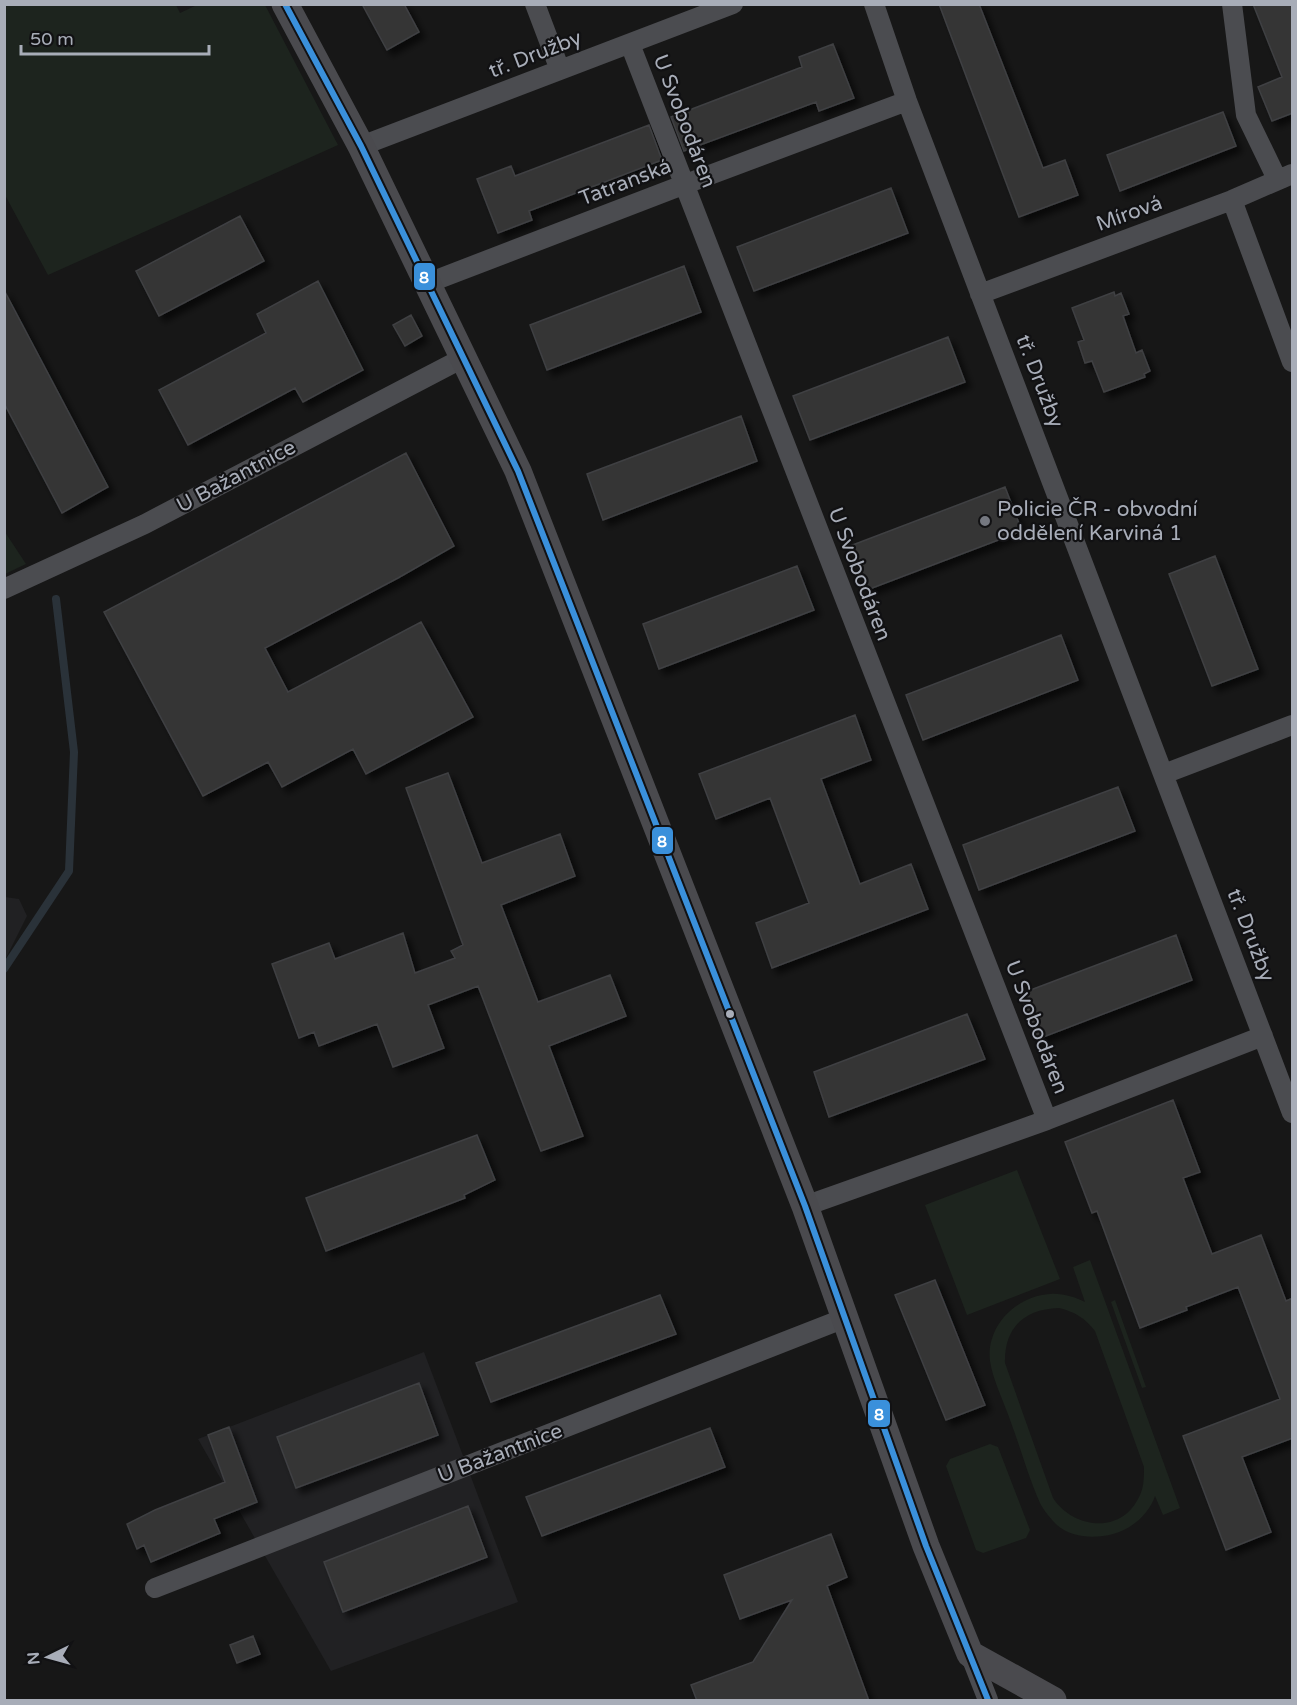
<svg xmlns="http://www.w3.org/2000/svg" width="1297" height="1705" font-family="'Varela Round',sans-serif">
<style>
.built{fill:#212123}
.green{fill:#1d241e;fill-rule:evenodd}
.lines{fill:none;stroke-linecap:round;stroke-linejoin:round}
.stream{stroke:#2a3239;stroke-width:8}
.building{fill:#353536;stroke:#3f4043;stroke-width:1.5;filter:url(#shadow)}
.street{stroke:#4b4c50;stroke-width:20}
.secondary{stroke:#4a4a4e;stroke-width:27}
.bus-1-casing{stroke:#111113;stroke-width:10}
.bus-1{stroke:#3a90db;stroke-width:6}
.poi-dot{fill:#757880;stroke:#111113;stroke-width:2}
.bus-dot{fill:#a8adb8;stroke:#111113;stroke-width:2}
.labels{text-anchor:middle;stroke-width:4.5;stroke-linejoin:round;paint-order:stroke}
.street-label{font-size:21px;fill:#a8adb8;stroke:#111113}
.poi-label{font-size:21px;fill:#a8adb8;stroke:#111113;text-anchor:start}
.line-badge{stroke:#111113;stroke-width:2}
.badge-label{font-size:16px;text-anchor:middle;font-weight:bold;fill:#fff}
</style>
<defs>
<filter id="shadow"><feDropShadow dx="5.5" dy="5.5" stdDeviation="3" flood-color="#0009"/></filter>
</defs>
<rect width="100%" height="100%" fill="#171717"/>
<path class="built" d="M 5,897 L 19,899 L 27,916 L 5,960 Z
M 424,1352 L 518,1602 L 331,1671 L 198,1439 Z"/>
<path class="green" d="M 176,5 L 180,13 L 197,5 L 265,5 L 338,145 L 48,275 L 5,195 L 5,5 Z
M 5,532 L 26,564 L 5,574 L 4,574 Z
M 1017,1170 L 1060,1279 L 967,1315 L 925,1205 Z
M 1090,1260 L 1180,1508 L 1163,1515 L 1155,1496 C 1149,1514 1132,1529 1113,1534 C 1095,1539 1072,1538 1057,1525 C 1051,1519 1044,1511 1040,1503 C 1028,1476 1020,1446 1009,1417 C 1003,1400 993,1380 990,1361 C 986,1326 1016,1296 1050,1294 C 1063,1293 1074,1297 1085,1302 L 1073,1267 ZM 1059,1308 C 1075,1312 1085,1318 1095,1331 L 1144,1467 C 1144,1478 1144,1489 1138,1499 C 1119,1535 1073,1528 1053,1498 L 1005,1363 C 1004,1328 1024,1309 1059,1308 Z
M 1115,1300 L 1146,1387 L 1142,1388 L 1111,1302 Z
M 990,1444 L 998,1447 L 1030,1530 L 1026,1538 L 983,1553 L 976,1550 L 946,1466 L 950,1459 Z"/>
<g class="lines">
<path class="stream" d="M 4,969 L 69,871 L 74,752 L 56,599"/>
</g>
<path class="building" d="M 362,4 L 404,4 L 419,32 L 387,50 Z
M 939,4 L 979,4 L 1043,168 L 1065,160 L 1078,195 L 1019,217 Z
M 1253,4 L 1293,4 L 1293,113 L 1272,121 L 1258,87 L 1282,77 Z
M 833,44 L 854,98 L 819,111 L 816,102 L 684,151 L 671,117 L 802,67 L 799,57 Z
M 1223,112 L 1236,146 L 1120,191 L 1107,155 Z
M 649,125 L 662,160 L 529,211 L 532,220 L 498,233 L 477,179 L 511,166 L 515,176 Z
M 891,188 L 908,233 L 754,291 L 737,247 Z
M 240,216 L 264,261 L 159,316 L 136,271 Z
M 684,266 L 701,312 L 547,370 L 530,325 Z
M 318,281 L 363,370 L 303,402 L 295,388 L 188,445 L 159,390 L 266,333 L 257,314 Z
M 4,290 L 108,487 L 62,513 L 4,403 Z
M 1114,292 L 1115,296 L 1121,293 L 1129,314 L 1123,316 L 1136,353 L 1142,350 L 1150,371 L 1144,374 L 1145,377 L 1104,392 L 1092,361 L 1085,363 L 1078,342 L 1084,340 L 1072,308 Z
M 411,315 L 422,336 L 405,346 L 393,325 Z
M 948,337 L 965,382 L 810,440 L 793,396 Z
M 741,416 L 757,461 L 603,520 L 587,474 Z
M 406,453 L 454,546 L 398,578 L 265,648 L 288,692 L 421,622 L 473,717 L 366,774 L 353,749 L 282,787 L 268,762 L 203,796 L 104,612 Z
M 1005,487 L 1022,531 L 867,590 L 850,546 Z
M 1215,556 L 1258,669 L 1212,686 L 1169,574 Z
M 797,566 L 814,610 L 659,669 L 643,624 Z
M 1061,635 L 1078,680 L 923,740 L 906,695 Z
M 855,715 L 871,760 L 821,779 L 860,884 L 911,864 L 928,909 L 772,968 L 756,923 L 809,903 L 770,798 L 716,819 L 699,774 Z
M 448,773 L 482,863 L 560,834 L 575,876 L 501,905 L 538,1002 L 610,975 L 626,1016 L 549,1046 L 583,1136 L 541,1151 L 478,986 L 428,1005 L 444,1048 L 393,1067 L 377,1024 L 319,1046 L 314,1032 L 299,1038 L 272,964 L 329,943 L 335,959 L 403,933 L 415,973 L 455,958 L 451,951 L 463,945 L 406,788 Z
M 1118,787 L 1135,831 L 979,890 L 963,845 Z
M 1176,935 L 1192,980 L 1038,1039 L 1020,994 Z
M 967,1014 L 985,1059 L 829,1117 L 814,1072 Z
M 1173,1100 L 1200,1172 L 1183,1178 L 1212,1254 L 1261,1235 L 1286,1301 L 1293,1298 L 1293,1438 L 1242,1457 L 1271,1532 L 1226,1550 L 1183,1436 L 1280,1399 L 1238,1287 L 1186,1307 L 1187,1310 L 1140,1328 L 1097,1211 L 1092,1213 L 1065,1142 Z
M 477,1135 L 495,1180 L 464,1195 L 465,1198 L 326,1251 L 306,1198 Z
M 935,1280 L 985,1405 L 946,1420 L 895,1295 Z
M 660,1295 L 676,1334 L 491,1402 L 476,1363 Z
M 419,1383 L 438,1435 L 296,1488 L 277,1437 Z
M 229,1427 L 257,1502 L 214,1519 L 220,1533 L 151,1562 L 144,1545 L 137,1549 L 127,1524 L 155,1510 L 225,1482 L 208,1435 Z
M 710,1428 L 725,1467 L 542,1536 L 526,1497 Z
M 468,1506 L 487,1557 L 343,1612 L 324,1562 Z
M 831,1534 L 847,1577 L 827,1586 L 869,1701 L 697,1701 L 691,1685 L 753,1662 L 792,1600 L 740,1619 L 724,1575 Z
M 253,1636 L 260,1654 L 237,1663 L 230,1645 Z"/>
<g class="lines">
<path class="street" d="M 535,4 L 560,70
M 874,4 L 907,101 L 1292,1113
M 1232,4 L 1246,115 L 1277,179
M 630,44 L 1047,1120
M 361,146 L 733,4
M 1232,200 L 1292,362
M 428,283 L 683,185 L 907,101
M 980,294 L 1232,200 L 1292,174
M 4,589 L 145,524 L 465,357
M 1164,774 L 1292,725
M 805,1206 L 1047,1120 L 1263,1036
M 155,1588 L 845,1318
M 970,1654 L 988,1700"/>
<path class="secondary" d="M 285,4 L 361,146 L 518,471 L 805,1206 L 926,1546 L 970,1654 L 1053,1700"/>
<g class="bus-1-casing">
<path id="bus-1" d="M 285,4 L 361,146 L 518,471 L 805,1206 L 926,1546 L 988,1700"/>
</g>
<use href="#bus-1" class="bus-1"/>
</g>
<circle class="poi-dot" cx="985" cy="521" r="6"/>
<circle class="bus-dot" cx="730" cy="1014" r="5"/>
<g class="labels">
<g class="street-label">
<text transform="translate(535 54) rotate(-21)" y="7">tř. Družby</text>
<text transform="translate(685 121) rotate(69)" y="7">U Svobodáren</text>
<text transform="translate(625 182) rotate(-21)" y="7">Tatranská</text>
<text transform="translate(1129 213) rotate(-20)" y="7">Mírová</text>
<text transform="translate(1040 381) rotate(69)" y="7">tř. Družby</text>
<text transform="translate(236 476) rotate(-28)" y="7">U Bažantnice</text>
<text transform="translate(860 574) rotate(69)" y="7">U Svobodáren</text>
<text transform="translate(1251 935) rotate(69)" y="7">tř. Družby</text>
<text transform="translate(1037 1027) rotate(69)" y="7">U Svobodáren</text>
<text transform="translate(500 1453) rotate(-21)" y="7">U Bažantnice</text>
</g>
<g class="poi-label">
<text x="997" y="516">Policie ČR - obvodní<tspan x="997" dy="24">oddělení Karviná 1</tspan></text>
</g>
</g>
<g class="line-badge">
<rect x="413" y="262" width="23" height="29" rx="6" fill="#3a90db"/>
<rect x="651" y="826" width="23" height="29" rx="6" fill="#3a90db"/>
<rect x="867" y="1399" width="24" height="29" rx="6" fill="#3a90db"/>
</g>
<g class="badge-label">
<text x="424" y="283">8</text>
<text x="662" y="847">8</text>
<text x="879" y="1420">8</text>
</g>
<rect width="1297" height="1705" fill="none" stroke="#a8adb8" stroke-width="12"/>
<g transform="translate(48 1657) rotate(265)" stroke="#111113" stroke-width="4.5" paint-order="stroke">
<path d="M0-4.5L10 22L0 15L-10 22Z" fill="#a8adb8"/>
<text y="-9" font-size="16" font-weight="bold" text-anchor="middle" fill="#a8adb8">N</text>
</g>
<path d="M21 45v9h188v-9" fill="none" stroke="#a8adb8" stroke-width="3"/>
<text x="30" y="45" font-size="18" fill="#a8adb8" stroke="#111113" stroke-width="4.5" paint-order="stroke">50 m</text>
</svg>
